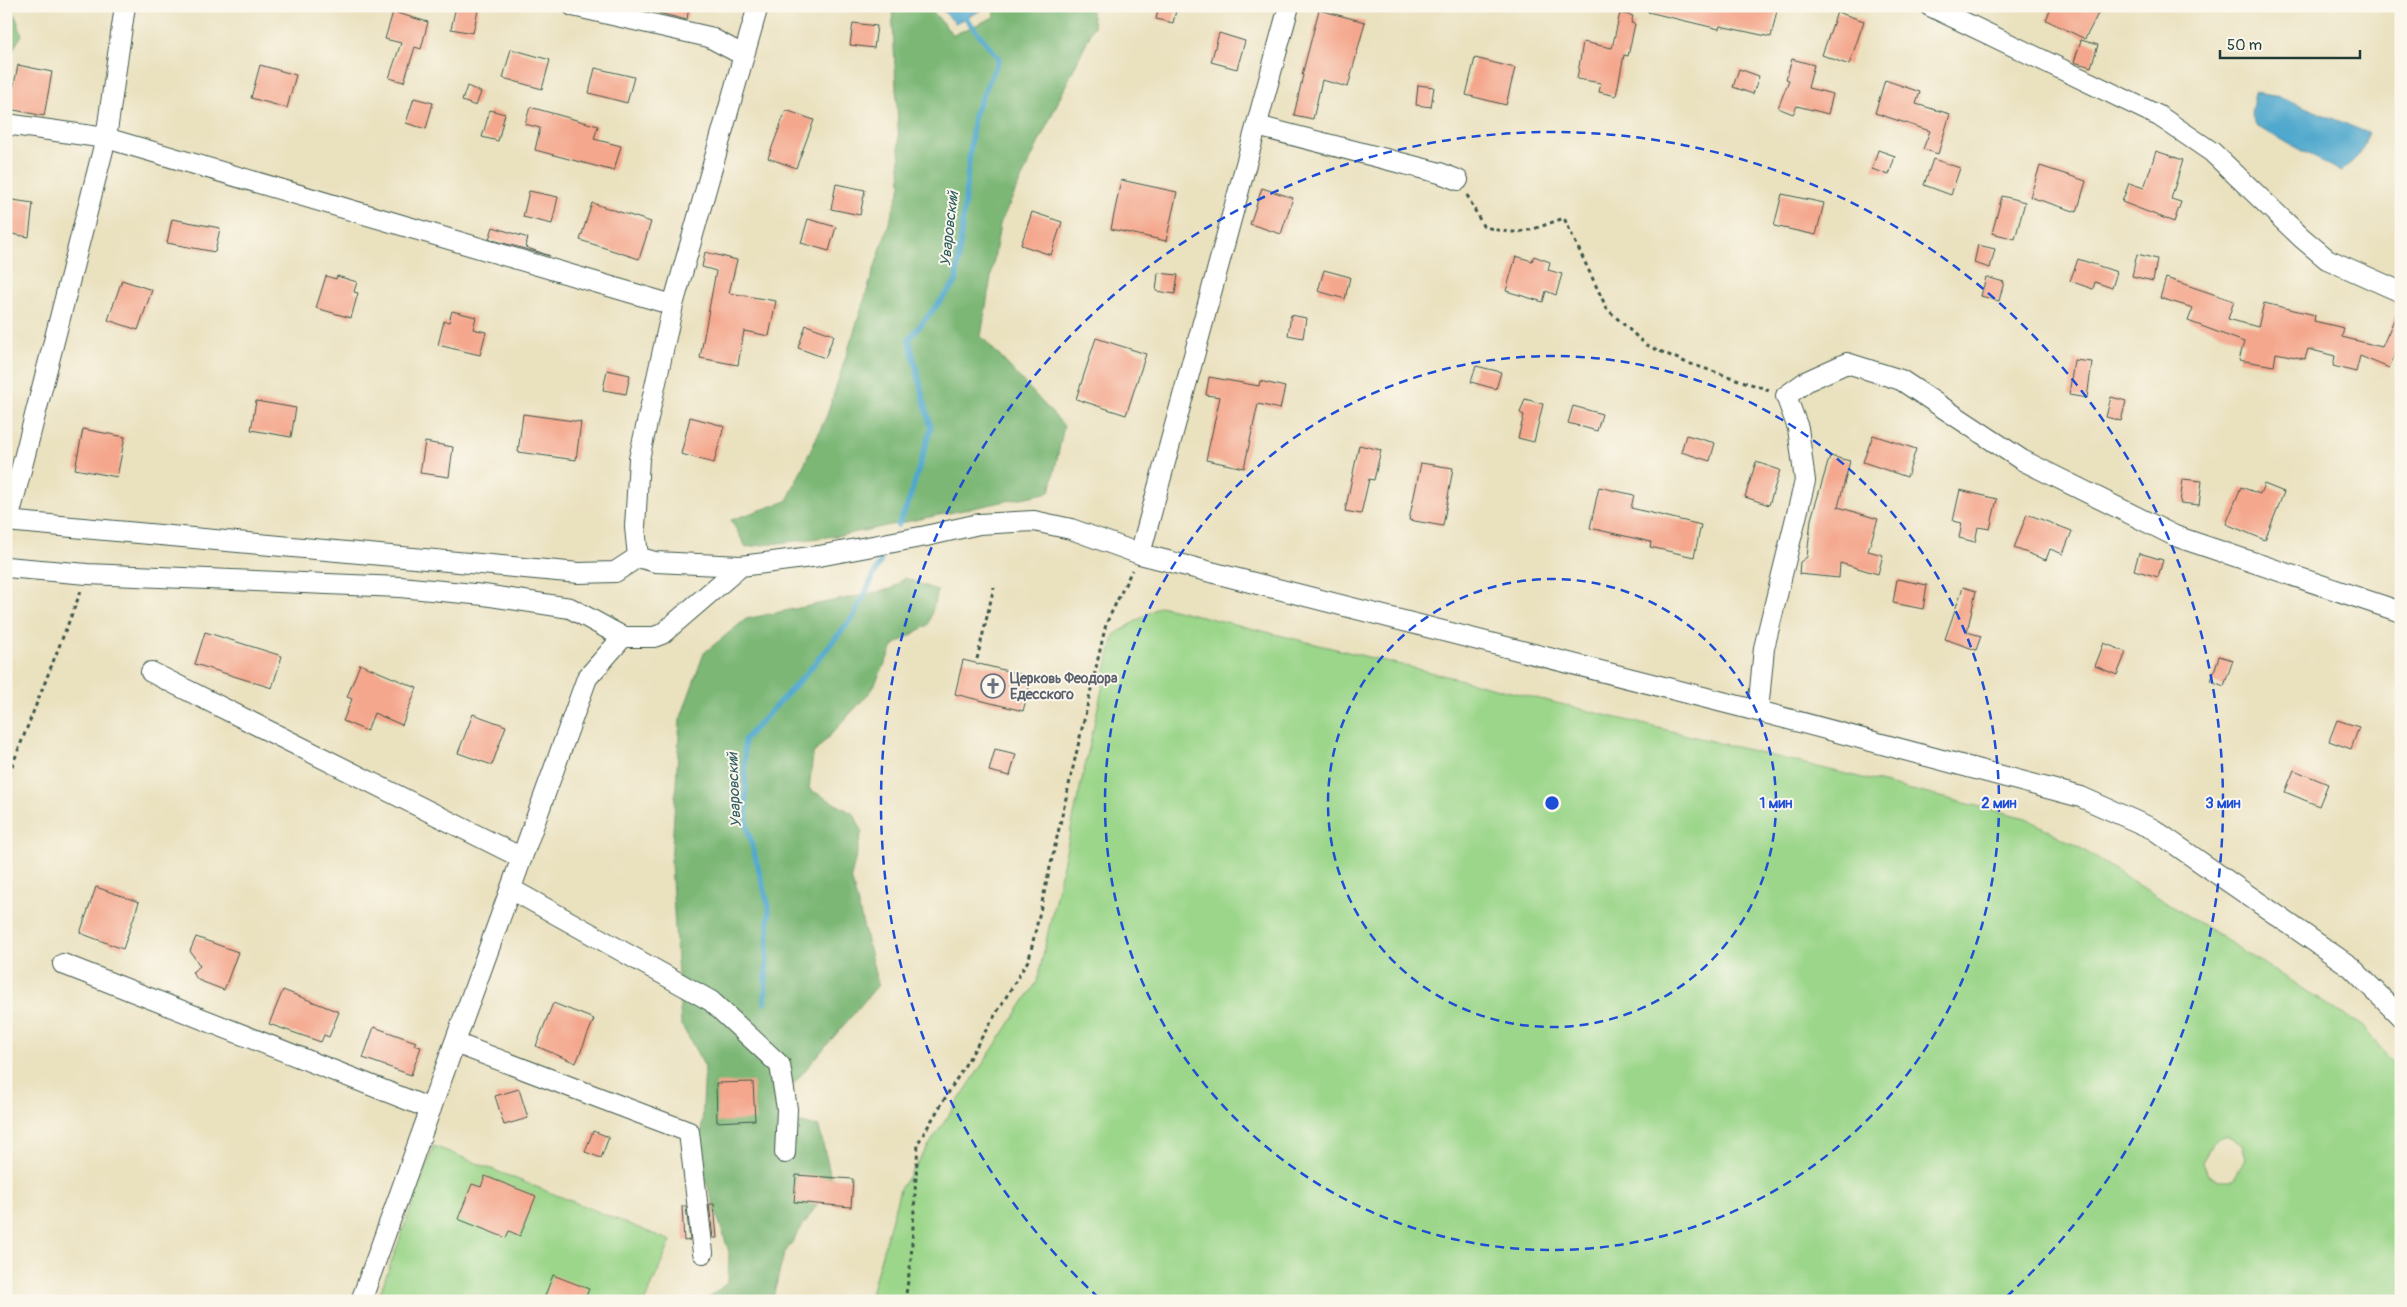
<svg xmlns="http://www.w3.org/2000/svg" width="2407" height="1307" font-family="Pangolin,sans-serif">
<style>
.green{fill:#9bd68a;stroke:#5d8a5f;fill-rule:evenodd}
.forest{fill:#7cb776;stroke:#4e7a55}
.water{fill:#50a8cd;stroke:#387280}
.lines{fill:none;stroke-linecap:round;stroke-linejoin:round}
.stream{stroke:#50a8cd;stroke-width:5.5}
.building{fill:#f4a78d}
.minor-casing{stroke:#3d5649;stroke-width:22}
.path{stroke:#3d5649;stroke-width:3;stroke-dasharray:4 4;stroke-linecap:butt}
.minor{stroke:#fff;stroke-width:20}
.ring{fill:none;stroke:#1d4ed8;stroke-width:2.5;stroke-dasharray:9 6}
.labels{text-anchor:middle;stroke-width:4;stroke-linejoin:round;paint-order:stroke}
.worship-label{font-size:14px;font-weight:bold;fill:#5b616d;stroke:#fbf7ec;text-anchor:start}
.water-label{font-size:15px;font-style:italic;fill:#2e5d62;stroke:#fbf7ec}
.centre{fill:#1d4ed8;stroke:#fbf7ec;stroke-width:2.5}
.ring-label{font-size:15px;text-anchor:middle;font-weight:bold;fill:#1d4ed8;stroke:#fbf7ec;stroke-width:4;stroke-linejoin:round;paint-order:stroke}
</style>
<rect width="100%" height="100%" fill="#fbf7ec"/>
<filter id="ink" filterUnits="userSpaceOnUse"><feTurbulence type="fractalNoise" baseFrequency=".02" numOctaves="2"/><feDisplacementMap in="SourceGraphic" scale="10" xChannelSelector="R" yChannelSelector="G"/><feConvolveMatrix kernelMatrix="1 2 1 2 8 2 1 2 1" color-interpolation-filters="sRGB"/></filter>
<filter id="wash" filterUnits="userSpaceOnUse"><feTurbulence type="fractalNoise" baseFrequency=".0096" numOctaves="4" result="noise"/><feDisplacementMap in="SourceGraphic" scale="20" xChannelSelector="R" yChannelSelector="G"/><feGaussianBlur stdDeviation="1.12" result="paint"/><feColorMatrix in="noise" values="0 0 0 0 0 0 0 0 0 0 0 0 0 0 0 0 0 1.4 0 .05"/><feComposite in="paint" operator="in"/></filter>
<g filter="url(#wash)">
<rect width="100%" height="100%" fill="#eae1bf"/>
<path class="green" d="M 1160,606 L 2026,818 L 2077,846 L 2362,1026 L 2401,1072 L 2401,1301 L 869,1301 L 900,1189 L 1037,982 L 1114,635 ZM 2226,1136 L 2242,1144 L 2246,1158 L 2233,1180 L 2219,1180 L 2208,1175 L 2203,1163 L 2214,1141 Z
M 434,1146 L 671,1241 L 645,1301 L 377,1301 Z"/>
<path class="forest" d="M 6,6 L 12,6 L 22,35 L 6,60 Z
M 894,6 L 928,6 L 953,35 L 994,17 L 995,6 L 1090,6 L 1094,26 L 1000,224 L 981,336 L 1064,426 L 1050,492 L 843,535 L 746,547 L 731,520 L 787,501 L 827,415 L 901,186 L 892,7 Z
M 905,578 L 938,591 L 928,625 L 894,645 L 872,690 L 813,754 L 809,789 L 854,814 L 862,831 L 851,877 L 878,985 L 779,1101 L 783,1119 L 819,1127 L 832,1182 L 784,1254 L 772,1301 L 705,1301 L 728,1282 L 729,1252 L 700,1163 L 705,1067 L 681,1024 L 671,863 L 680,720 L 704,653 L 746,619 L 891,589 Z"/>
<path class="water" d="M 938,6 L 984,6 L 984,9 L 955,23 Z
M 2255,93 L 2281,97 L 2368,133 L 2361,153 L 2341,172 L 2256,126 L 2251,113 Z"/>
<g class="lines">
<path class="stream" d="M 898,525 L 908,504 L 931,428 L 909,339 L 956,282 L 974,115 L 999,59 L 966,18
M 765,1003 L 769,907 L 747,827 L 744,740 L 804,676 L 854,616 L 881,560"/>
</g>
<g id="blocks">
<path class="building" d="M 456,6 L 479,6 L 473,33 L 451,29 Z
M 660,6 L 689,6 L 687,20 L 659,13 Z
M 1159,6 L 1177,6 L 1173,23 L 1156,19 Z
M 1649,6 L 1778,6 L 1771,37 L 1720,26 L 1719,29 L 1648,12 Z
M 2052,6 L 2102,6 L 2085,39 L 2046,20 Z
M 1319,10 L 1365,22 L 1348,87 L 1322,80 L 1313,119 L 1294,115 L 1303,75 L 1302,75 Z
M 393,12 L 428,22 L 421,49 L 415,47 L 404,82 L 389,78 L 401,43 L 385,39 Z
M 1837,12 L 1864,21 L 1849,65 L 1822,55 Z
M 1620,13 L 1633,16 L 1631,23 L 1635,24 L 1628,56 L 1624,55 L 1616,96 L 1599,92 L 1601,83 L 1577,79 L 1583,42 L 1612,48 Z
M 853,23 L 877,26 L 874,48 L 850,45 Z
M 1219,33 L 1245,41 L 1237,69 L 1211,62 Z
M 2081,40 L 2098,45 L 2091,67 L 2074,62 Z
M 511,49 L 550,60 L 542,89 L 503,78 Z
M 1475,58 L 1515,68 L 1506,105 L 1466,95 Z
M 1792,59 L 1814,65 L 1808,88 L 1833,94 L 1828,114 L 1797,106 L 1793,114 L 1778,108 L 1789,80 L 1786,79 Z
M 18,65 L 52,72 L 44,116 L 9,109 Z
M 260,65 L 296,75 L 287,108 L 251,98 Z
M 595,68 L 634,77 L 627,103 L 589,93 Z
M 1739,69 L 1759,76 L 1753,94 L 1733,87 Z
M 1885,80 L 1920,92 L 1916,104 L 1950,114 L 1938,154 L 1923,149 L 1930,131 L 1875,113 Z
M 1418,85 L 1434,87 L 1431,107 L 1416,105 Z
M 467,86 L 481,92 L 476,106 L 462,101 Z
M 414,98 L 433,103 L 426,129 L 406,123 Z
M 530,107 L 598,126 L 594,139 L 621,146 L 614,171 L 535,150 L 540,128 L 525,124 Z
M 490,110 L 505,114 L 498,141 L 482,137 Z
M 786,110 L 814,120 L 796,168 L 768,158 Z
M 1878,150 L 1895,156 L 1889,175 L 1872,169 Z
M 2156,151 L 2183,160 L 2171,199 L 2181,202 L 2174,222 L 2122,202 L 2129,183 L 2144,188 Z
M 1933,159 L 1960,168 L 1951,195 L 1924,185 Z
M 2040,166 L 2086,181 L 2077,212 L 2030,197 Z
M 1121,180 L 1177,192 L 1166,241 L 1111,229 Z
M 836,184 L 865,190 L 860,215 L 831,209 Z
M 1262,188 L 1293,198 L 1281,234 L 1250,224 Z
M 529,191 L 558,197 L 552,224 L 523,217 Z
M 1782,194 L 1824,203 L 1816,235 L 1774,226 Z
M 2002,196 L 2025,202 L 2015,239 L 1992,233 Z
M 6,199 L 33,203 L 29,237 L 6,233 Z
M 592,203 L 651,222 L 639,259 L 580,240 Z
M 1032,212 L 1062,222 L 1051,255 L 1021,245 Z
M 172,219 L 220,228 L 215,252 L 167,243 Z
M 808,219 L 836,227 L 829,251 L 801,243 Z
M 493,227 L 528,238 L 525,247 L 550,256 L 489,239 Z
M 1978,245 L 1995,249 L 1990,268 L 1974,263 Z
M 705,252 L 737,260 L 729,293 L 776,301 L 769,336 L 744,331 L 738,365 L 700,358 L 716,271 L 702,267 Z
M 2137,254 L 2157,259 L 2153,281 L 2132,276 Z
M 1516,256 L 1532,261 L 1534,256 L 1550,262 L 1548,270 L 1562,274 L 1556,295 L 1546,291 L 1543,302 L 1506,291 Z
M 2078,259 L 2117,272 L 2112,288 L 2095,282 L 2093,289 L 2070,281 Z
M 1324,270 L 1350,277 L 1345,299 L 1318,291 Z
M 1158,273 L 1178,275 L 1175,294 L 1156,291 Z
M 326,276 L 336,279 L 337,276 L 357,282 L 354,292 L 358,293 L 351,318 L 316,308 Z
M 1986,277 L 2004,282 L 1999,301 L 1981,296 Z
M 2166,278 L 2234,301 L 2228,319 L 2258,327 L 2264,303 L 2315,315 L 2314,321 L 2344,328 L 2342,337 L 2382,347 L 2401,304 L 2401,341 L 2389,368 L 2360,356 L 2356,372 L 2333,366 L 2335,356 L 2308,349 L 2305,359 L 2276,353 L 2274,366 L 2239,360 L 2244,342 L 2188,321 L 2193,308 L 2160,298 Z
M 122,280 L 152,290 L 138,330 L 108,320 Z
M 452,311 L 476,317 L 473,329 L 486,332 L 480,355 L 438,345 L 444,321 L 449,322 Z
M 1291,315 L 1306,318 L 1303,338 L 1288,335 Z
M 806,325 L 834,335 L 825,358 L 798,348 Z
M 1096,338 L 1146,354 L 1126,415 L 1076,399 Z
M 2074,360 L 2092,362 L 2087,398 L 2069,395 Z
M 1476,366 L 1501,372 L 1496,389 L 1471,382 Z
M 607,370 L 630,375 L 626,394 L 603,390 Z
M 1209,377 L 1259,386 L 1260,381 L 1285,387 L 1280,409 L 1258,404 L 1244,468 L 1206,460 L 1220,397 L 1206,395 Z
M 2111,397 L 2126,401 L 2121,421 L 2106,417 Z
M 1525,399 L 1543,404 L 1534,442 L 1518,438 L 1524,415 L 1520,413 Z
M 256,401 L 296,408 L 291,437 L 251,430 Z
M 1573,406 L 1602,414 L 1597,431 L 1568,423 Z
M 523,414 L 581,422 L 576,460 L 518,452 Z
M 690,417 L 724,426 L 714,463 L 681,454 Z
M 83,429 L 125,437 L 117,477 L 75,469 Z
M 1686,435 L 1715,443 L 1710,461 L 1681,452 Z
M 1873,435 L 1916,449 L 1907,477 L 1863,462 Z
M 425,442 L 453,447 L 449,477 L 420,473 Z
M 1359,445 L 1381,450 L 1374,480 L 1369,479 L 1361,514 L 1345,511 Z
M 1830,456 L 1850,461 L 1838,507 L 1878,519 L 1868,551 L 1883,555 L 1878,574 L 1840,563 L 1839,578 L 1799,574 L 1800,562 L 1807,557 L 1811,519 Z
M 1756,462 L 1780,470 L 1769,505 L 1745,497 Z
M 1421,463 L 1453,468 L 1443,526 L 1409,520 Z
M 2183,479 L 2202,481 L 2199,505 L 2180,503 Z
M 2264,484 L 2284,492 L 2265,540 L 2226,524 L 2241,487 L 2260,494 Z
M 1599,487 L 1634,495 L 1631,508 L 1701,525 L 1694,557 L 1650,547 L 1651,542 L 1590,528 Z
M 1960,490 L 1997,499 L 1990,529 L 1978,527 L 1975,542 L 1959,538 L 1962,523 L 1953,521 Z
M 2027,514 L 2072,531 L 2063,554 L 2050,549 L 2046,560 L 2014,548 Z
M 2139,553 L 2163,560 L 2158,577 L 2134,570 Z
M 1897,579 L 1927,585 L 1923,609 L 1893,603 Z
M 1963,587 L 1976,591 L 1967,632 L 1981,636 L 1976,650 L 1945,639 Z
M 205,632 L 282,656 L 272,688 L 195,664 Z
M 2104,643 L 2126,652 L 2117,675 L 2095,666 Z
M 2219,656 L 2233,660 L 2224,686 L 2211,681 Z
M 963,660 L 1032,677 L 1023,711 L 955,694 Z
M 360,664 L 417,688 L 402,725 L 374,713 L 367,731 L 343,721 L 352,699 L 347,697 Z
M 473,714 L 506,726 L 492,765 L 458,753 Z
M 2337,720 L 2359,727 L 2351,749 L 2329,741 Z
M 995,749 L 1016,754 L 1010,776 L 989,771 Z
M 2294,770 L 2328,784 L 2319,806 L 2285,792 Z
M 96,887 L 139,902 L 123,949 L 80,933 Z
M 196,937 L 238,952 L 224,990 L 198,980 L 192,972 L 200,966 L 190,951 Z
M 283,990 L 339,1012 L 329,1037 L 324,1035 L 321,1042 L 269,1024 Z
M 553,1003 L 594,1019 L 576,1063 L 536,1046 Z
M 374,1027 L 416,1042 L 414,1045 L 421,1047 L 411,1075 L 363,1058 Z
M 753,1082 L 755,1120 L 717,1122 L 716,1083 Z
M 519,1089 L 528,1118 L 504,1125 L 495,1096 Z
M 593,1131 L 609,1137 L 601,1158 L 585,1152 Z
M 796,1175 L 853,1179 L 851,1207 L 794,1202 Z
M 485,1176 L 536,1196 L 520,1236 L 509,1231 L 506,1238 L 458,1219 L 472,1184 L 481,1187 Z
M 709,1204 L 714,1204 L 717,1238 L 713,1238 Z
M 682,1206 L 686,1206 L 690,1240 L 684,1241 Z
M 553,1275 L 589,1289 L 584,1301 L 543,1301 Z"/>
</g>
</g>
<g filter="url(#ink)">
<use href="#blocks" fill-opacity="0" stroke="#3d5649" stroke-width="1"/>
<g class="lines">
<g class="minor-casing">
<path id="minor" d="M 573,6 L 709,37 L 743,55
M 758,6 L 673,305 L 639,459 L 635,527 L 638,557 L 655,562 L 741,566 L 819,556 L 926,536 L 979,524 L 1034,521 L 1071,529 L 1140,554 L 1758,711 L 2081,797 L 2153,829 L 2351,967 L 2401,1017
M 1930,6 L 2159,116 L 2212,152 L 2302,238 L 2327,259 L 2401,292
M 6,124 L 106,138 L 673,305
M 1257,126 L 1440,173 L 1458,180
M 6,521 L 579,573 L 615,572 L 638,557
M 8,521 L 106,138 L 125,6
M 1140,554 L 1289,6
M 6,567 L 87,574 L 400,587 L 484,595 L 570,608 L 623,637 L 654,637 L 662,634 L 741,566
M 151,672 L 522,858
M 1758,711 L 1764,648 L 1805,481 L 1798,428 L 1786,396 L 1807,381 L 1847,363 L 1901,380 L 2022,460 L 2175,536 L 2401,612
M 511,889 L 711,1001 L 780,1065 L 787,1109 L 785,1153
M 63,964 L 431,1109
M 455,1043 L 689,1132 L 703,1253
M 361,1301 L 587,678 L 623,637"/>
</g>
<path class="path" d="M 1467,195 L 1483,226 C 1519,238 1530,230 1564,218 L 1607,309 L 1646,345 L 1685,362 L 1769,390
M 977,659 L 994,587
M 6,781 L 81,591
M 905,1301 L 911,1260 L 918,1143 L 1029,959 L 1106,624 L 1132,570"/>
<use href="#minor" class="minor"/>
</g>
</g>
<g class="ring">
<circle cx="1552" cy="803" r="224"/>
<circle cx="1552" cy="803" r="447"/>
<path d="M1099 1298A671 671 0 1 1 2005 1298"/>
</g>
<defs>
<g id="church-ring" transform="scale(1.25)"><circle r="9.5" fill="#fbf7ec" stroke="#6b7280" stroke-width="1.5"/><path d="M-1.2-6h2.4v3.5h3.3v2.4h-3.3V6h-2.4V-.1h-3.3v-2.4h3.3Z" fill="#6b7280"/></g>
</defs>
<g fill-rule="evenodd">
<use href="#church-ring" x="993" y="686"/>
</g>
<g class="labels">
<g class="worship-label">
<text x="1010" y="683">Церковь Феодора<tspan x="1010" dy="16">Едесского</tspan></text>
</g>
<g class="water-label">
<text transform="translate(949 229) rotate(-84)" y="5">Уваровский</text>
<text transform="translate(734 790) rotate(-93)" y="5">Уваровский</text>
</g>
</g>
<circle cx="1552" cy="803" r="8" class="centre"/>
<g class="ring-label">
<text x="1776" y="808">1 мин</text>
<text x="1999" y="808">2 мин</text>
<text x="2223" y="808">3 мин</text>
</g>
<rect width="2407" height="1307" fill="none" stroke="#fbf7ec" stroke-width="25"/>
<path d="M2220 50v8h140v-8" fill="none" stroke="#1f3d34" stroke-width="2.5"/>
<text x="2227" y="50" font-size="15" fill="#1f3d34" stroke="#fbf7ec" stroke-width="4" paint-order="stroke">50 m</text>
</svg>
